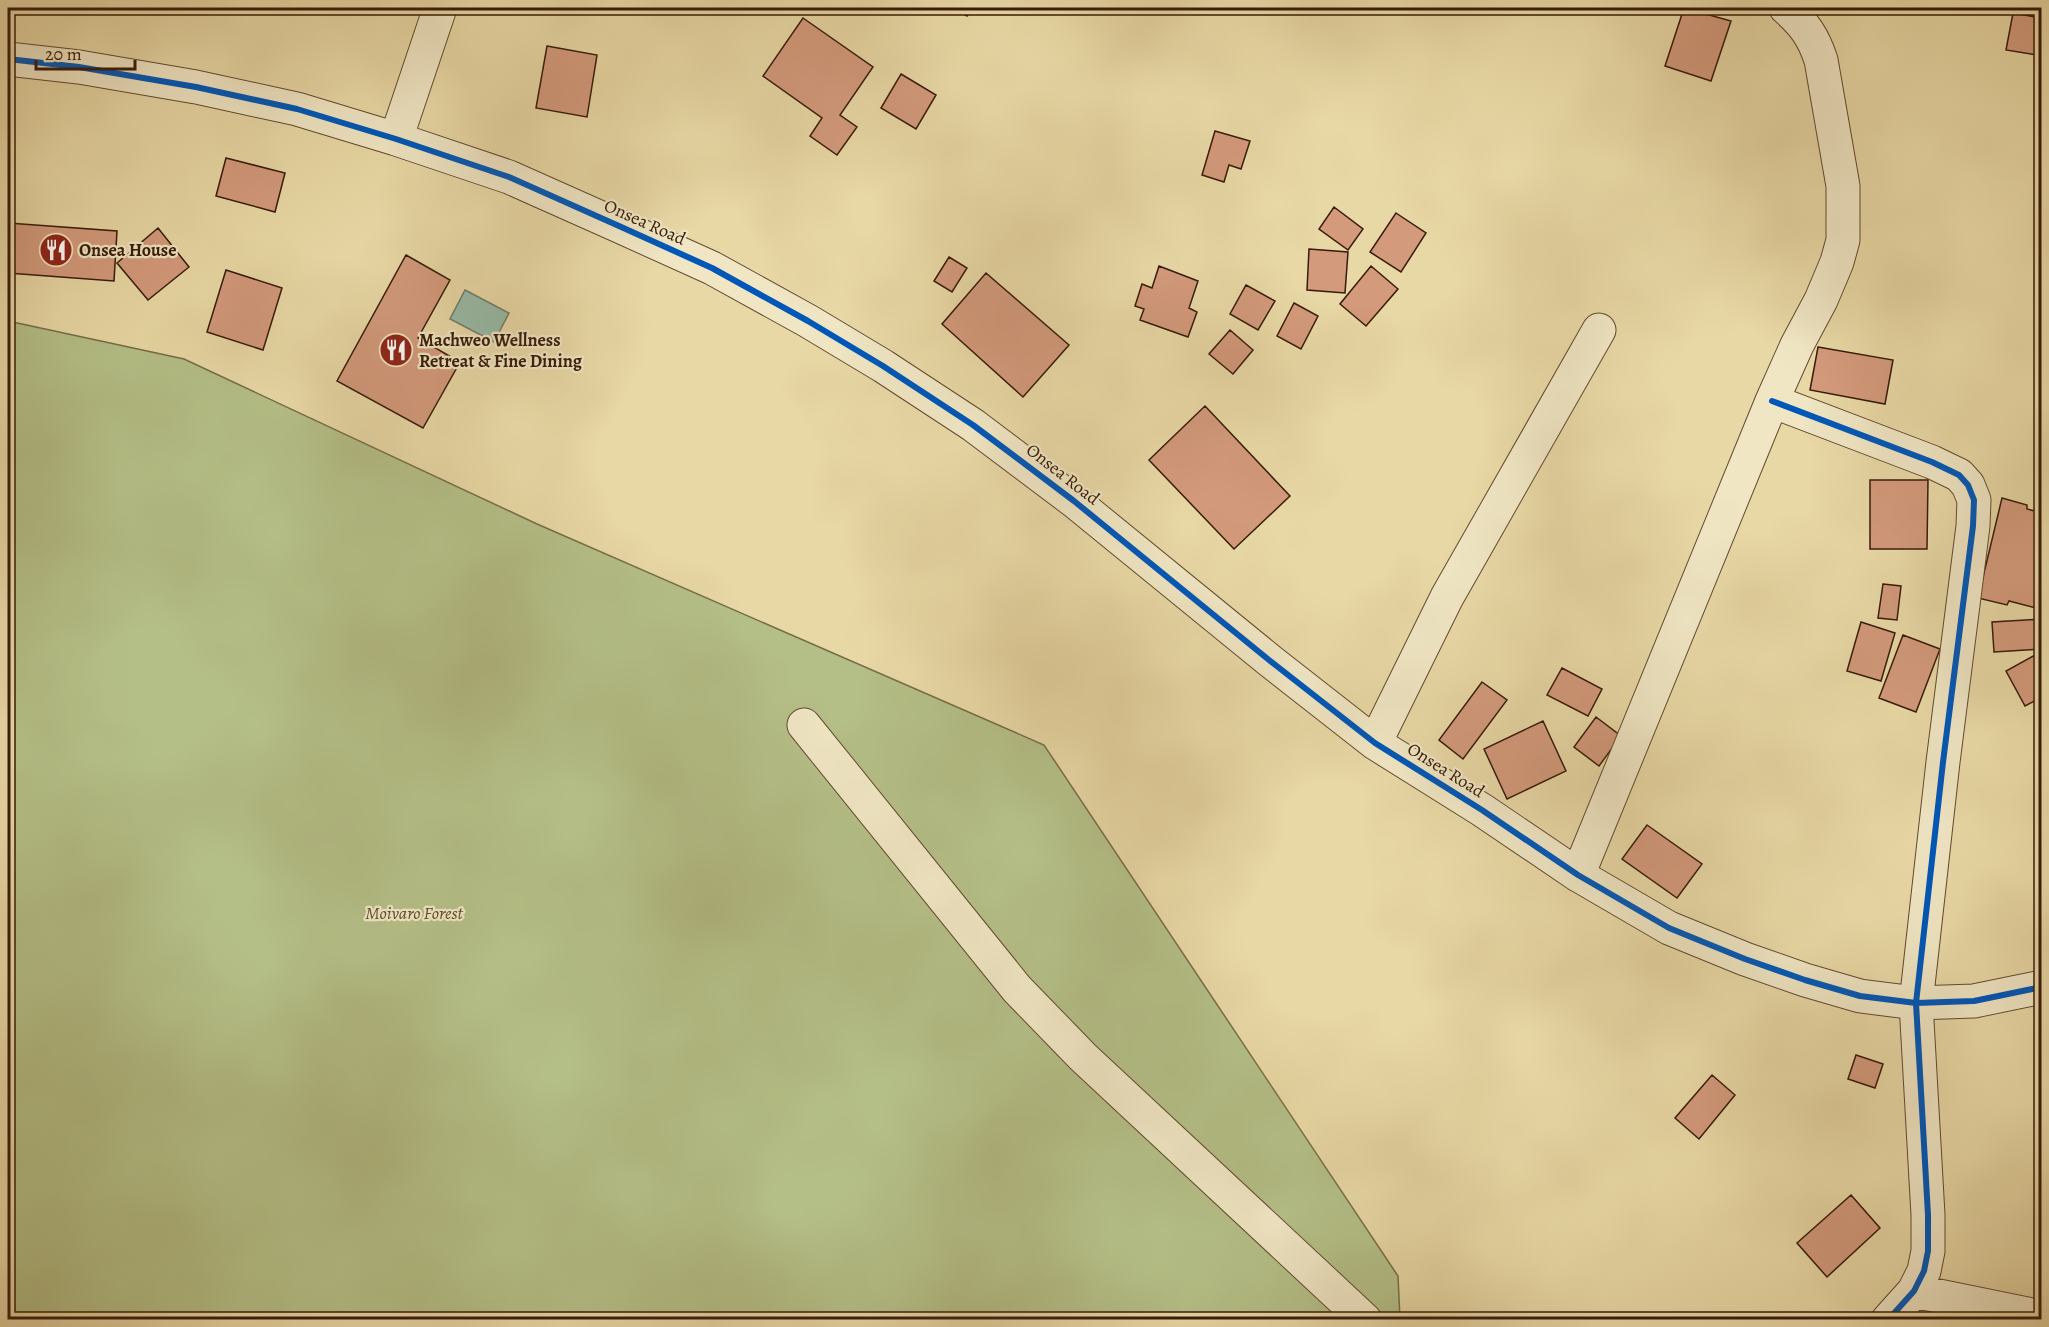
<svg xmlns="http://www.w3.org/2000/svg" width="2049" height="1327" font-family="Alegreya,serif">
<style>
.green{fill:#b4bf87;stroke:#766d48;stroke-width:1.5}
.water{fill:#97baa6;stroke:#717a67;stroke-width:1.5}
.building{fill:#d39a7c;stroke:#371b08;stroke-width:1.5}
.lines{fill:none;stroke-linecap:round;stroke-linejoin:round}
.minor-casing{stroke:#634a2f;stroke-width:35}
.minor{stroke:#f0e6c4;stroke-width:33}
.cycleway-casing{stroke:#f0e6c4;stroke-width:10}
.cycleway{stroke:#0057b8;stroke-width:6}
.labels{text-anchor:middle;stroke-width:4.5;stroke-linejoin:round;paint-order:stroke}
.street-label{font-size:18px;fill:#371b08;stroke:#f0e6c4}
.poi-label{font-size:18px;font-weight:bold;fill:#371b08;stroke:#f0e6c4;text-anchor:start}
.park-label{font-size:18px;font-style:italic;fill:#5c4c2e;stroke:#f0e6c4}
</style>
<rect width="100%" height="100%" fill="#e8d8a5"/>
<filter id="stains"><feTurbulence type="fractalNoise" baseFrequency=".00333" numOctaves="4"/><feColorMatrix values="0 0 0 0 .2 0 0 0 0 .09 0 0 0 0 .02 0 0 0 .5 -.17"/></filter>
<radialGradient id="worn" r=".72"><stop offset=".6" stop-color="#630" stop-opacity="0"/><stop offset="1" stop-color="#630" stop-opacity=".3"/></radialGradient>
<path class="green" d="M 8,321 L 184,359 L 537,524 L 1044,745 L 1398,1276 L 1400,1319 L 8,1320 Z"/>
<path class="water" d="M 465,290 L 509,313 L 494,342 L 450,319 Z"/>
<path class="building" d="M 953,8 L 973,8 L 967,16 Z
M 1684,8 L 1731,21 L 1711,81 L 1665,66 Z
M 2013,13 L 2042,18 L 2037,55 L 2006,50 Z
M 803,18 L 873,67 L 840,115 L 857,127 L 837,155 L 810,136 L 822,118 L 763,76 Z
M 547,46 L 597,55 L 587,117 L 536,108 Z
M 901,74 L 936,95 L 916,129 L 881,108 Z
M 1215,131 L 1250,141 L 1241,169 L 1229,165 L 1224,182 L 1202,175 Z
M 226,158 L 285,173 L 275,212 L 216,196 Z
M 1334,207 L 1363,229 L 1348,250 L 1319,229 Z
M 1396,213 L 1426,233 L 1401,272 L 1370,252 Z
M 8,223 L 117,231 L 114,281 L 8,273 Z
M 158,228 L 189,267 L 148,300 L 117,263 Z
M 1309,249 L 1348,252 L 1345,293 L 1307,290 Z
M 406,255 L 450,280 L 418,338 L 460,362 L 423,428 L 337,381 Z
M 949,257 L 967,268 L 952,292 L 934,281 Z
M 1159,266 L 1198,281 L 1189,308 L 1197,312 L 1188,337 L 1140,320 L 1144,309 L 1135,306 L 1142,284 L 1152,288 Z
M 1371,266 L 1398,289 L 1366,326 L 1340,304 Z
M 226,270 L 282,288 L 263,350 L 207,332 Z
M 986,273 L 1069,345 L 1023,397 L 942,324 Z
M 1246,285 L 1275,301 L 1258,330 L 1230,314 Z
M 1294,303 L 1318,316 L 1301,349 L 1277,336 Z
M 1230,330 L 1253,350 L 1233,374 L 1209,354 Z
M 1818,347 L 1893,360 L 1885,404 L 1810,390 Z
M 1205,406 L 1290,496 L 1234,549 L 1149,460 Z
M 1870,480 L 1928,480 L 1927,549 L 1870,549 Z
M 2002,498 L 2027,505 L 2027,509 L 2042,513 L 2042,600 L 2040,609 L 2009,601 L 2007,605 L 1978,598 Z
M 1883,584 L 1901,586 L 1897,620 L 1878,618 Z
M 2042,619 L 2042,649 L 1994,652 L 1992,622 Z
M 1861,622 L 1895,633 L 1881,681 L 1847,671 Z
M 1903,635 L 1940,649 L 1916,712 L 1879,698 Z
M 2035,655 L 2042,667 L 2042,697 L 2025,706 L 2006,671 Z
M 1562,668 L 1602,689 L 1588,716 L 1547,695 Z
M 1482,682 L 1507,700 L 1463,759 L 1439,740 Z
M 1596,717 L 1621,736 L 1599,766 L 1574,747 Z
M 1543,721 L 1566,771 L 1507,799 L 1484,749 Z
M 1647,825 L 1702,864 L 1677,898 L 1622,859 Z
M 1856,1055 L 1883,1064 L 1875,1088 L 1848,1079 Z
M 1712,1075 L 1735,1095 L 1699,1139 L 1675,1118 Z
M 1851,1195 L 1880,1228 L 1827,1277 L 1797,1243 Z"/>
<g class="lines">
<g class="minor-casing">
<path id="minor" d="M 8,59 L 79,67 L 196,87 L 297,109 L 396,139 L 509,177 L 619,226 L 712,268 L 808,321 L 883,366 L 973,425 L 1074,501 L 1269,660 L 1375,743 L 1482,810 L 1578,875 L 1669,928 L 1745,959 L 1805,980 L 1860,996 L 1916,1003 L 1974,1001 L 2042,987
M 396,139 L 440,8
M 1772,401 L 1932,462 L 1959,475 L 1968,485 L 1974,500 L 1973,526 L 1943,762 L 1916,1003 L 1928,1215 L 1928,1251 L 1924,1271 L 1914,1291 L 1888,1320
M 804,725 L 1017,989 L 1083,1057 L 1365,1320
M 1375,743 L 1447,597 L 1599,330
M 1578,875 L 1772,401 L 1797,345 L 1821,300 L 1837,262 L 1843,240 L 1843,186 L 1821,60 C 1813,36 1804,24 1786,8
M 1914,1291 L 2042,1317"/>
</g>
<use href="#minor" class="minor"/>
<g class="cycleway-casing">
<path id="cycleway" d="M 8,59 L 79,67 L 196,87 L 297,109 L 396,139 L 509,177 L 619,226 L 712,268 L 808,321 L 883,366 L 973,425 L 1074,501 L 1269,660 L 1375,743 L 1482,810 L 1578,875 L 1669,928 L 1745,959 L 1805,980 L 1860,996 L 1916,1003 L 1974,1001 L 2042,987
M 1772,401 L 1932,462 L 1959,475 L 1968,485 L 1974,500 L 1973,526 L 1943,762 L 1916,1003 L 1928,1215 L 1928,1251 L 1924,1271 L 1914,1291 L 1888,1320"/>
</g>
<use href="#cycleway" class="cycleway"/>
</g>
<defs>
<g id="restaurant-disc" transform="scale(1.725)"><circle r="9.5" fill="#8f2418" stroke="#f0e6c4"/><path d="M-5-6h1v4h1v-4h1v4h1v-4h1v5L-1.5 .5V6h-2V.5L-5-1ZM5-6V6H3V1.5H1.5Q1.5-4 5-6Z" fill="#fff"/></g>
</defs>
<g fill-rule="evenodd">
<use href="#restaurant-disc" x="56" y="250"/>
<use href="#restaurant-disc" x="396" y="350"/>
</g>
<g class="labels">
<g class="street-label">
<text transform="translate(645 222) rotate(24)" y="6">Onsea Road</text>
<text transform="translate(1063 474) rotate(38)" y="6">Onsea Road</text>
<text transform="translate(1446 770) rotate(32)" y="6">Onsea Road</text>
</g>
<g class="poi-label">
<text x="79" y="256">Onsea House</text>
<text x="419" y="346">Machweo Wellness<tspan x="419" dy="21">Retreat &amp; Fine Dining</tspan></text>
</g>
<g class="park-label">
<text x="414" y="919">Moivaro Forest</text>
</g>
</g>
<rect width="2049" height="1327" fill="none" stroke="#e8d8a5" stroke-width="30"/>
<rect x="9" y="9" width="2031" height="1309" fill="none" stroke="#371b08" stroke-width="3"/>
<rect x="15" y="15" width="2019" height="1297" fill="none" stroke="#371b08" stroke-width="1.5"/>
<path d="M36 60v9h99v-9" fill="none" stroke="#371b08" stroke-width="3"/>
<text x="45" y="60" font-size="18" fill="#371b08" stroke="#f0e6c4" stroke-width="4.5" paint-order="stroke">20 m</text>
<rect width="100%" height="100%" filter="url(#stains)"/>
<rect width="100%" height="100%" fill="url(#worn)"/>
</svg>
